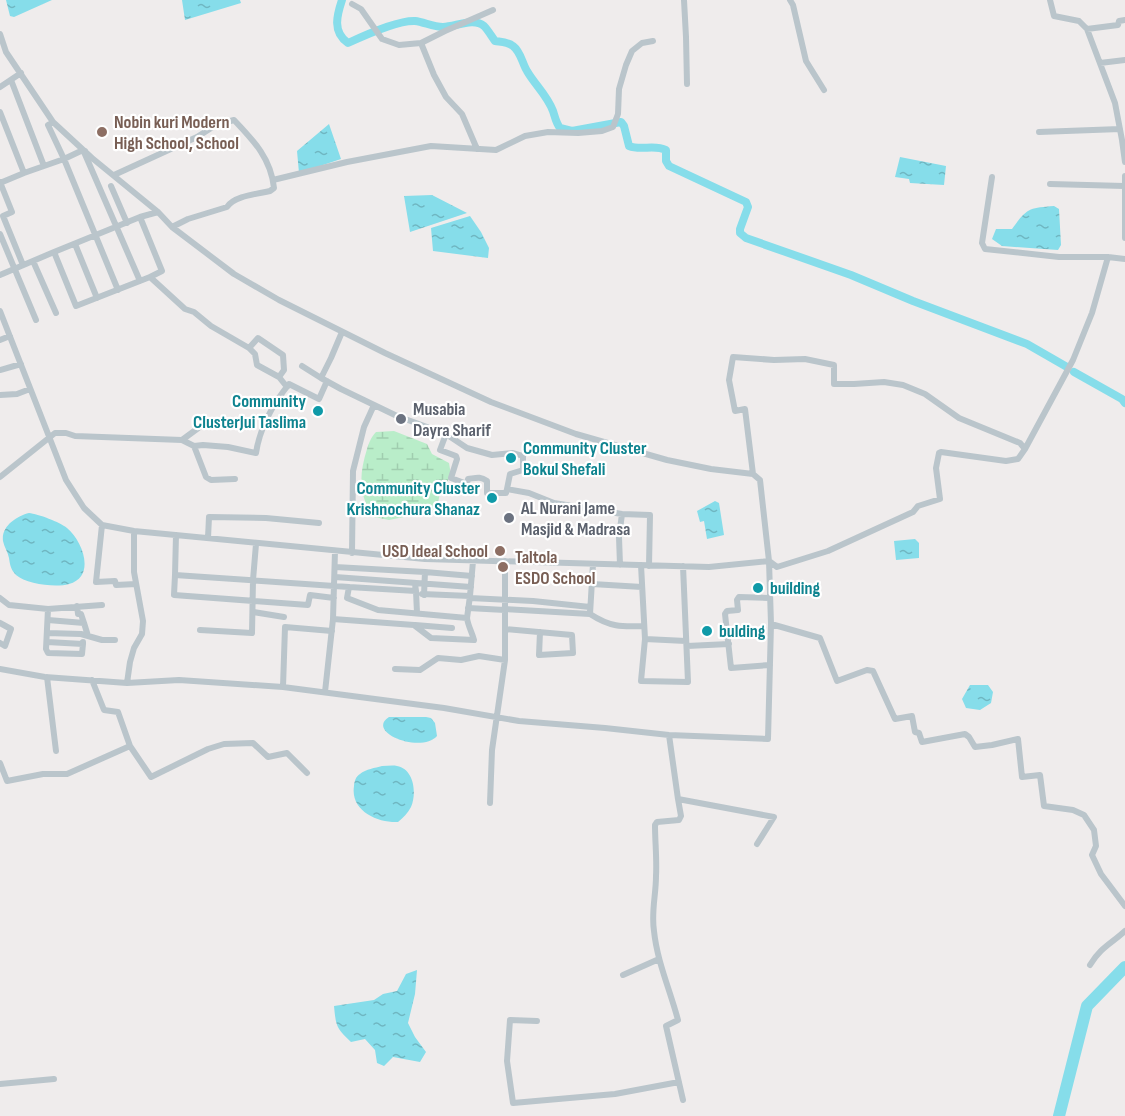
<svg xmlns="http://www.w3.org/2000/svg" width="1125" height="1116" font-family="'Sofia Sans Condensed',sans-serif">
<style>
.wetland{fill:url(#wetland-marsh)}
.water{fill:url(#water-ripples)}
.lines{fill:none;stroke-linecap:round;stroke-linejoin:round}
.canal{stroke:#86ddea;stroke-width:8}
.river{stroke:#86ddea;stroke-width:12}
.street{stroke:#bac5cb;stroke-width:6}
.education-dot{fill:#8d6e63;stroke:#fff;stroke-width:2}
.culture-dot{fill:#0f9aa8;stroke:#fff;stroke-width:2}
.worship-dot{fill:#6b7280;stroke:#fff;stroke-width:2}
.labels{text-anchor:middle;stroke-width:4.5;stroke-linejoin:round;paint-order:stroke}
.education-label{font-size:18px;font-weight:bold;fill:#785e54;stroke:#fff;text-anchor:start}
.culture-label{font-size:18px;font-weight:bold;fill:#0d838f;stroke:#fff;text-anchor:start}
.worship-label{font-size:18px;font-weight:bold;fill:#5b616d;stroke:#fff;text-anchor:start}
</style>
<defs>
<pattern id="wetland-marsh" width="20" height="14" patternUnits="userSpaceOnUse" patternTransform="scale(1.5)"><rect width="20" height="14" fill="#b9edc9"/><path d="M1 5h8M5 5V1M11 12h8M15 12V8" fill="none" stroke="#a0cdaf"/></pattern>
<pattern id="water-ripples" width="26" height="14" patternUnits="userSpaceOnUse" patternTransform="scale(1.5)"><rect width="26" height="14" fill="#86ddea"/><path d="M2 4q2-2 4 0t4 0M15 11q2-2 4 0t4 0" fill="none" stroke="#6fb6c1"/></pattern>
</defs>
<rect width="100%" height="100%" fill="#efecec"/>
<path class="wetland" d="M 394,431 L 427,444 L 432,454 L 449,463 L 451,475 L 445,486 L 442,486 C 439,496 437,504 439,514 L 424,514 L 407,510 L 404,517 L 389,520 L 374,517 C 358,495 359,475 367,449 C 369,443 371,437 376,432 Z"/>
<path class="water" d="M 6,0 L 52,0 L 14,17 L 10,16 Z
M 182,0 L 240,0 L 241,3 L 185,20 Z
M 329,124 L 341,159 L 299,173 L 297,151 Z
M 900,157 L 946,166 L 944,185 L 910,183 L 909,179 L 895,177 Z
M 432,195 L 467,213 L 410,232 L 404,196 Z
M 1054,206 L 1059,209 L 1061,245 L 1058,250 L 1002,246 L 992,239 L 996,229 L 1012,229 C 1027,208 1029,208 1054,206 Z
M 470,216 L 481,232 L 489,248 L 488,258 L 433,251 L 431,228 Z
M 715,501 L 719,503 L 724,535 L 707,539 L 704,521 L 700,522 L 697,511 Z
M 29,513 C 38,514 60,522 67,528 C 83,541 96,577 69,584 C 56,588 26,584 16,575 C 11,570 10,565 9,558 C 8,552 4,547 3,541 C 1,526 17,516 29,513 Z
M 915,539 L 919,543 L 919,558 L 896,560 L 894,541 Z
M 970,685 L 988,685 L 993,692 L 991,703 L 980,710 L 966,708 L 962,699 Z
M 389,717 L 426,717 L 431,718 L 435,723 L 437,736 C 421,754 365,732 389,717 Z
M 382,766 C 387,766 393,765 397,766 C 414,769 417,793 411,807 C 408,813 403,818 398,822 C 378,823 350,811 354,786 C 354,782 356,776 360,774 C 366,769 375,768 382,766 Z
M 417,970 L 415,994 L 408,1023 L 415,1037 L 426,1052 L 420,1062 L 393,1057 L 384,1066 L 377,1063 L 375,1050 L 365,1039 L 351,1042 C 336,1028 336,1026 334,1006 L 374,1000 L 383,994 L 397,991 L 406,974 Z"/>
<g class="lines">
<path class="canal" d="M 342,0 C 337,15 332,32 348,43 C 363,36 398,20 415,21 C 424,22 433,27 443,27 C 455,27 474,17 484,26 C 488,30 492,37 495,41 C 501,42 508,42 513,46 C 521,52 522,63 527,71 C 535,85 547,95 553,111 C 555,117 556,123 560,128 L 572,131 L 621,122 L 624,126 L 629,146 C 641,151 654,144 666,150 L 666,161 L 669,166 L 746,202 L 748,207 L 740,229 L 740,233 L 746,238 L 851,275 L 913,301 L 1027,344 L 1067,367
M 1074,372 L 1122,399 L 1125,403"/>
<path class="river" d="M 1059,1116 L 1087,1006 L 1125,967"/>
<path class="street" d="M 684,0 L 686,37 L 687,84
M 790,0 L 793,5 L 806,61 L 824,90
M 1050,0 L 1054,16 L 1079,21 L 1087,29 L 1115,103 L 1122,140 L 1125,162
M 352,4 L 361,9 L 382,39 L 399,45 L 421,43 L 445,31 L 493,10
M 1087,29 L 1118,25 L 1119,21 L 1125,20
M 0,34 L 6,52 L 53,122 L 92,158 L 158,212 L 172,227 L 234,274 L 279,300 L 385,353 L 491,402 L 576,434 L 667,460 L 711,469 L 753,474 L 760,480 L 769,561 L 777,567 L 828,551 L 913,512 L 918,506 L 940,499 L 936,468 L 939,453 L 941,452 L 1006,461 L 1018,459 L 1025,449 L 1073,360 L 1092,313 L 1108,257
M 421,43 L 434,75 L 446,97 L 462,114 L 477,149
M 1100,63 L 1125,60
M 11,80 L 44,166 L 24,173
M 0,87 L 21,73
M 0,112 L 24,173 L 0,183
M 53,122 L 48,125 L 64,159 L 83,150 L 85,151
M 1039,132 L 1120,129
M 84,152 L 140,281
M 44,166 L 64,159 L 118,290
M 114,175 L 197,137 L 216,125 L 234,120 C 253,140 271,158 274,188 L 270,191 C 257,194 234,196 227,207 L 188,219 L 172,227
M 1125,176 L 1125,238
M 992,177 L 982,243 L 985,249 L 1059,257 L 1108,257 L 1125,259
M 273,180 L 347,162 L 431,146 L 496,150 L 525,136 L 548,132 L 578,133 L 602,131 L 613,127 L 618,114 L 619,89 L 626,65 L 632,51 L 642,43 L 653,41
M 0,182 L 12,212 L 3,216 L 23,265
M 1050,184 L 1124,186
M 111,186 L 127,223
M 158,212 L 140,217 L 54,252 L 76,306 L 150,277 L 185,309 L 194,312 L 211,326 L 249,348 L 255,354 L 257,365 L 279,377
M 140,217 L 162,271 L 150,277
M 0,234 L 36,320
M 75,244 L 97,298
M 33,261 L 56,313
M 0,275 L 54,252
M 0,311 L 66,480 L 84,508 L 102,525 L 134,531 L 425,559 L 709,567 L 769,561 L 771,624 L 768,739 L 669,735 L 605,728 L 519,721 L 444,708 L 283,687 L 179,680 L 127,683 L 45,677 L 0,669
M 342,332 L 331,358 L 321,378 L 341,389 L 397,416 L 446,434 L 467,448 L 492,455 L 513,453 L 523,456 L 523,470 L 510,474 L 507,489
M 0,340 L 10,336
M 249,348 L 258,338 L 283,355 L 284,370 L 279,377 L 287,387
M 302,366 L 321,378
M 0,370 L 21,364
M 0,395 L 17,394 L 30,389
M 446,434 L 440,450 L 456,456 L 457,459 L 451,478 L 467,484 L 468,479 C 476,478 480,476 487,481 L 487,493 L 506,493 L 507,489 L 529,493 L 554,503 L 622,514 L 650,515 L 649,566
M 182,440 L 201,426 L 236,425
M 194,446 L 206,477 L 211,480 L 235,479
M 753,474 L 745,409 L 735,411 L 729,380 L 733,357 L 774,360 L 805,359 L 834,365 L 834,384 L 854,384 L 884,382 L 903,385 L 925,394 L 959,418 L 1020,443 L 1025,449
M 0,477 L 55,433 L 66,433 L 75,436 L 182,440 L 194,446 L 203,445 L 228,447 L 256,453 C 260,427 273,404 289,384 L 319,399 L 327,381
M 102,525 L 96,582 L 115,581 L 116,585 L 136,584
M 176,535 L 175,575 L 349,587
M 208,538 L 209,517 L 266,518 L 319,523
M 352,553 L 353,471 L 364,427 L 374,405
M 620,565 L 619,537 L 622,514
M 641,565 L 645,639
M 683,566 L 688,682 L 641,681 L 645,639 L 686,641
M 335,567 L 425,572 L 424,595
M 425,572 L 472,576
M 175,575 L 174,595 L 308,605 L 310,595 L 334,598
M 335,577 L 471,587
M 415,584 L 416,591 L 349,587 L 347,598 L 378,610 L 467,618 L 470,596
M 592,584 L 642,587
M 416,591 L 417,613
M 422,594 L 470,596 L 473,561
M 0,598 L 9,605 L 48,609 L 102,605
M 470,598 L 533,601 L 590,607
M 769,598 L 739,597 L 737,600 L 738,610 L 727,611 L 725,614 L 731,668 L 770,665
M 77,606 L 78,614 L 81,614 L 84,623
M 468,608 L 505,610
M 48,609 L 46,649 L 48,653 L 82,654 L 83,644
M 504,609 L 590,614 L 593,564
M 253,612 L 284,617
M 590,614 C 610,627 621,627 644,626
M 333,619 L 414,625 L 431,638 L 474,640 C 472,632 468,626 467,618
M 48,620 L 84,623 L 88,636
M 0,623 L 11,629 L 5,646 L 0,643
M 771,624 L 820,638 L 837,681 L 867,670 L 873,671 L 895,719 L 912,716 L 915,732 L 919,733 L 922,742 L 965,734 L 969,737 L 975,747 L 992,745 L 1018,739 L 1022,777 L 1040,775 L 1044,806 L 1073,810 L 1084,815 L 1094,830 L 1096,846 L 1092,855 L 1101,874 L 1125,906
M 415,625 L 452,628
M 505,629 L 572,635 L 573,653 L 539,655 L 540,632
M 200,630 L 252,633 L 253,580 L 256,544
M 47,633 L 81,634 L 102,640 L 115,640
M 47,642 L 83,644 L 83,642
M 687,646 L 729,644
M 395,669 L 420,670 L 438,658 L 461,660 L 479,656 L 505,660
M 47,677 L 56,751
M 92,680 L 104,710 L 118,712 L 130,746
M 127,683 L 130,662 L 134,648 L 142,634 L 143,621 L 134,572 L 134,531
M 283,687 L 285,627 L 332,631
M 325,692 L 333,619 L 335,551
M 669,735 L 678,799 L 681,816 L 679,820 L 657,822 L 655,825 C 655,842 657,859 656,876 C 656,895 651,912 654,931 C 657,961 670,990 678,1020 L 666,1026 L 683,1100
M 0,763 L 7,781 L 43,774 L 67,774 L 130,746 L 151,777 L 208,749 L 224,744 L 253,743 L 268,757 L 287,753 L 307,773
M 678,799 L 774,817 L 757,844
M 490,803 L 492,750 L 505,660 L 505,561
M 1090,965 C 1101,947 1111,944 1125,931
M 623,975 L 659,959
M 537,1021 L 510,1020 L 507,1061 L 513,1103 L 615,1094 L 679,1082
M 0,1084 L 54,1079"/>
</g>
<g class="education-dot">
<circle cx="102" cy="132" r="6"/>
<circle cx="500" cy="551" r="6"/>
<circle cx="503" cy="567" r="6"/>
</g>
<g class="culture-dot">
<circle cx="318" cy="411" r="6"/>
<circle cx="511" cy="458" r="6"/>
<circle cx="492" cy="498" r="6"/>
<circle cx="758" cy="588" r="6"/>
<circle cx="707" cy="631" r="6"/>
</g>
<g class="worship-dot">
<circle cx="401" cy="419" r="6"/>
<circle cx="509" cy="518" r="6"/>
</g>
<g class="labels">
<g class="education-label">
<text x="114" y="128">Nobin kuri Modern<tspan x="114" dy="21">High School, School</tspan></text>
<text x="488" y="557" text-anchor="end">USD Ideal School</text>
<text x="515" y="563">Taltola<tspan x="515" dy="21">ESDO School</tspan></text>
</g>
<g class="culture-label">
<text x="306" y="407" text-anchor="end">Community<tspan x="306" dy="21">ClusterJui Taslima</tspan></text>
<text x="523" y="454">Community Cluster<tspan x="523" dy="21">Bokul Shefali</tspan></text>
<text x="480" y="494" text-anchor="end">Community Cluster<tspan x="480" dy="21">Krishnochura Shanaz</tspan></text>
<text x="770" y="594">building</text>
<text x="719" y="637">bulding</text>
</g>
<g class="worship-label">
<text x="413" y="415">Musabia<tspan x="413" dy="21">Dayra Sharif</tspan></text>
<text x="521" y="514">AL Nurani Jame<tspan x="521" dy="21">Masjid &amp; Madrasa</tspan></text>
</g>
</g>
</svg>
